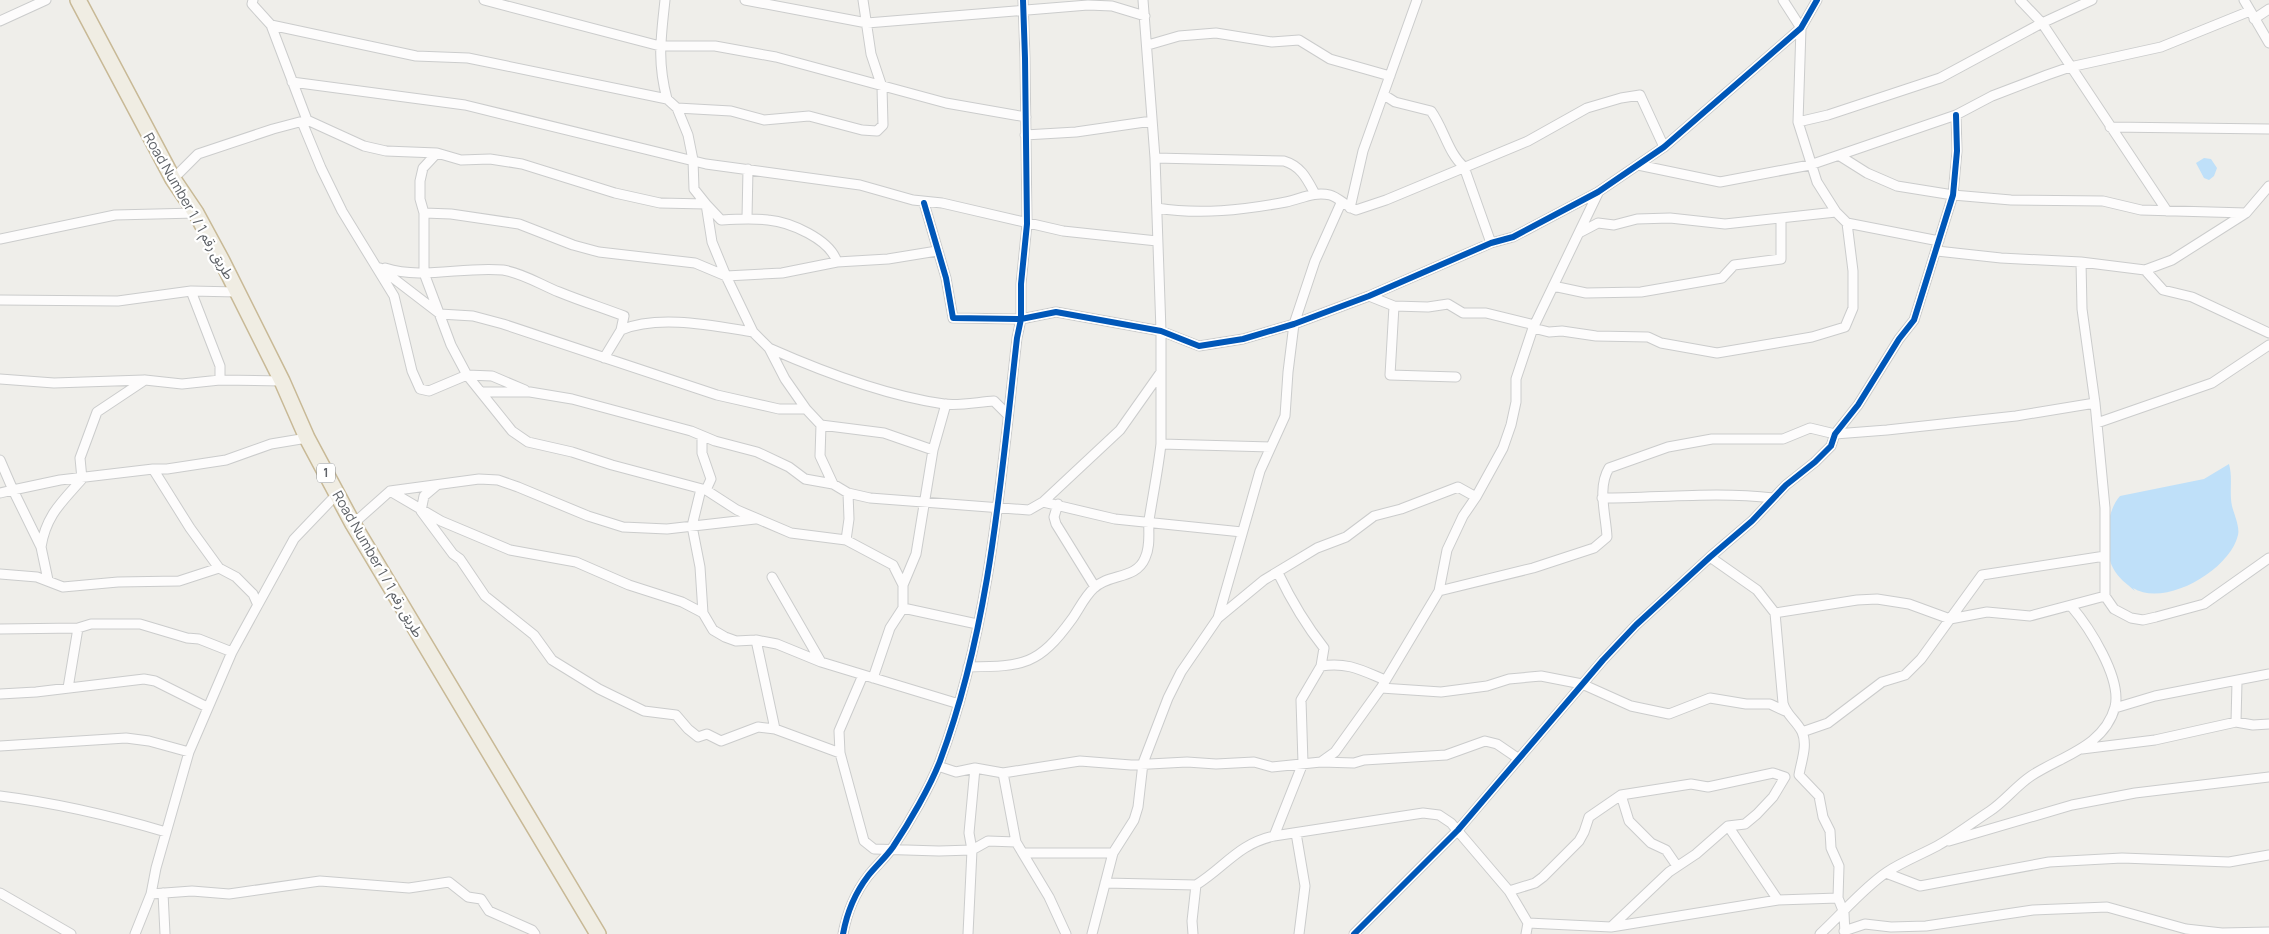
<svg xmlns="http://www.w3.org/2000/svg" width="2269" height="934" font-family="Manrope,'Noto Sans Arabic',sans-serif">
<style>
.water{fill:#bfe0f9}
.lines{fill:none;stroke-linecap:round;stroke-linejoin:round}
.street-casing{stroke:#cbcccc;stroke-width:11}
.highway-casing{stroke:#c8b996;stroke-width:18}
.street{stroke:#fdfcfc;stroke-width:9}
.highway{stroke:#f0ede3;stroke-width:15}
.cycleway-casing{stroke:#fff;stroke-width:9}
.cycleway{stroke:#0057b8;stroke-width:6}
.labels{text-anchor:middle;stroke-width:4.5;stroke-linejoin:round;paint-order:stroke}
.shield{fill:#fff;stroke:#8f9295;stroke-width:1}
.shield-label{font-size:12px;font-weight:bold;fill:#5f6368}
.street-label{font-size:14px;fill:#5f6368;stroke:#fff}
</style>
<rect width="100%" height="100%" fill="#efeeea"/>
<path class="water" d="M 2204,158 L 2211,159 L 2217,168 L 2214,176 L 2209,180 L 2204,178 L 2196,163 Z
M 2229,464 C 2233,478 2229,492 2232,506 C 2234,514 2240,527 2238,535 C 2230,570 2165,608 2133,588 L 2135,591 C 2127,584 2118,578 2113,568 C 2103,549 2106,511 2120,496 L 2204,479 Z"/>
<g class="lines">
<g class="street-casing">
<path id="street" d="M 253,0 L 252,4 L 271,25 L 416,56 L 468,58 L 667,99 L 677,108 L 731,111 L 764,120 L 809,116 L 862,130 L 877,131 L 883,125 L 882,87 L 871,54 L 863,0
M 484,0 L 660,46 L 715,46 L 776,57 L 946,103 L 1026,117
M 665,0 C 661,38 657,61 667,99
M 745,0 L 867,23 L 1088,5 L 1112,6 L 1145,16
M 1143,0 L 1155,158 L 1161,331 L 1161,444 L 1271,447
M 1783,0 L 1801,28 L 1798,122 L 1817,182 L 1836,212 L 1847,223 L 1939,241
M 2020,0 L 2042,23 L 2167,211
M 2244,0 L 2269,43
M 2254,19 L 2269,9
M 0,21 L 46,0
M 271,25 L 307,120
M 1148,45 L 1179,36 L 1216,33 L 1272,42 L 1299,40 L 1330,59 L 1390,76
M 292,82 L 465,105 L 706,164 L 860,185 L 913,200 L 942,203 L 1063,231 L 1157,241
M 1384,95 L 1395,102 L 1431,111 C 1444,129 1448,153 1464,167 L 1491,243
M 677,108 L 688,135 L 693,160 L 694,189 L 706,204 L 712,242 L 726,276 L 753,332 L 769,348 L 785,379 L 806,409
M 302,122 L 321,168 L 342,211 L 394,296 L 412,371 L 420,389 L 429,391 L 467,375 L 512,431 L 528,442 L 572,452 L 612,465 L 706,490 L 737,510 L 791,533 L 846,540 L 893,565 L 903,585
M 1798,122 L 1828,115 L 1940,78 L 2042,23 L 2092,0
M 2110,127 L 2269,129
M 1025,135 L 1076,132 L 1152,121
M 1840,156 L 1867,173 L 1897,186 L 1953,195 L 2011,200 L 2103,201 L 2141,210 L 2246,213
M 1155,158 L 1284,161 C 1301,166 1307,179 1315,194
M 1638,165 L 1720,182 L 1810,165 L 1956,115 L 1992,96 L 2047,75 L 2070,67 L 2161,47 L 2250,11
M 173,179 L 198,154 L 273,129 L 307,120 L 364,146 L 386,151 L 437,153
M 924,203 L 946,278 L 953,318 L 1021,319 L 1056,312 L 1161,331 L 1199,346 L 1243,339 L 1294,324 L 1369,296 L 1491,243 L 1513,237 L 1598,192 L 1664,147 L 1801,28 L 1817,0
M 1157,208 C 1200,215 1243,210 1286,202 C 1301,199 1314,191 1330,195 C 1338,197 1347,207 1356,210 L 1386,200 L 1528,141 L 1587,108 L 1621,98 L 1640,95 L 1664,147
M 1350,208 L 1363,151 L 1417,0
M 424,213 L 451,214 L 519,224 L 573,245 L 599,252 L 695,263 L 726,276 L 782,273 L 837,262 L 888,259 L 937,251
M 747,218 L 748,169
M 1579,233 L 1598,223 L 1614,225 L 1637,219 L 1670,218 L 1725,224 L 1836,212
M 0,239 L 115,215 L 196,213
M 1937,251 L 2001,258 L 2081,262 L 2145,270 L 2172,260 L 2246,213 L 2269,186
M 2081,262 L 2082,309 L 2095,403 L 2105,508 L 2105,596
M 380,268 L 440,314 L 473,316 L 503,324 L 717,395 L 779,409 L 806,409 L 821,425 L 884,433 L 933,450
M 385,268 C 423,280 463,266 503,270 C 523,273 541,285 559,292 C 581,301 603,308 624,316 L 621,330 L 604,358
M 2145,270 L 2163,290 L 2192,297 L 2269,333
M 1553,286 L 1586,293 L 1641,292 L 1722,278 L 1734,265 L 1781,259 L 1781,219
M 191,291 L 220,366 L 220,380
M 1369,296 L 1394,306 L 1428,307 L 1448,304 L 1463,313 L 1486,313 L 1535,325
M 0,300 L 118,301 L 191,291 L 237,292
M 1394,306 L 1390,375 L 1456,377
M 1533,328 L 1549,332 L 1562,331 L 1596,336 L 1648,337 L 1661,343 L 1717,353 L 1812,337 L 1845,327 L 1853,308 L 1853,271 L 1847,223
M 621,330 C 659,314 714,326 753,332
M 769,348 C 821,371 888,396 944,404 C 960,406 978,402 994,401 L 1008,415
M 0,379 L 54,383 L 144,380
M 525,390 L 492,376 L 467,375 L 451,345 L 424,273 L 424,213 L 420,199 L 420,181 L 423,168 L 437,153 L 461,160 L 490,159 L 522,164 L 615,193 L 660,203 L 706,204 L 721,220 C 737,219 752,218 768,220 C 790,222 830,239 837,262
M 483,392 L 530,392 L 572,399 L 691,431 L 715,441 L 757,452 L 789,467 L 805,479 L 833,484 L 848,493 L 870,498 L 1029,510 L 1043,502 L 1120,430 L 1161,372
M 2097,423 L 2212,383 L 2269,345
M 821,425 L 820,456 L 833,484
M 702,436 L 702,453 L 711,479 L 706,490
M 0,460 L 13,490 L 60,480 L 153,469 L 167,469 L 226,460 L 271,444 L 307,438
M 153,469 L 190,528 L 219,568 L 236,577 L 253,594 L 257,603
M 437,485 L 424,496 L 421,511 L 453,554 L 460,559 L 485,596 L 534,635 L 552,660 L 599,689 L 644,711 L 676,715 L 688,729 L 698,737 L 707,734 L 721,741 L 758,727 L 775,729 L 840,753
M 701,489 L 692,526 L 700,567 L 703,613
M 390,491 L 441,521 L 510,550 L 576,562 L 629,585 L 682,602 L 703,613 L 713,630 L 725,637 L 736,641 L 756,640 L 777,644 L 821,662 L 959,704
M 0,493 L 13,490 L 41,547 L 48,580
M 1602,498 C 1659,498 1717,491 1773,498
M 1043,502 L 1115,519 L 1242,532
M 1058,504 L 1054,517 L 1056,524 L 1095,587
M 353,524 L 390,491 L 479,479 L 498,480 L 518,487 L 588,516 L 623,527 L 667,529 L 755,519
M 846,540 L 849,519 L 848,493
M 41,547 C 46,515 62,502 82,479 L 80,458 L 97,412 L 145,380 L 182,384 L 220,380 L 282,381
M 1710,557 L 1757,590 L 1775,613 L 1783,703 C 1786,715 1797,721 1802,732 C 1808,745 1801,762 1799,775 L 1819,796 L 1823,817 L 1830,831 L 1831,848 L 1839,866 L 1838,898 L 1844,913 L 1845,934
M 1278,573 C 1291,600 1305,624 1324,648 L 1321,666 C 1348,662 1361,670 1385,680
M 0,574 L 37,577 L 63,587 L 118,582 L 179,581 L 219,568
M 772,577 L 821,662
M 1439,591 L 1533,568 L 1594,548 L 1607,537 C 1606,515 1597,488 1609,468 L 1668,447 L 1712,439 L 1783,439 L 1810,428 L 1835,434 L 1887,430 L 2016,416 L 2095,403
M 903,608 L 977,624
M 1775,613 L 1857,600 L 1877,599 L 1909,604 L 1950,619 L 1987,612 L 2030,616 L 2105,596 L 2114,609 L 2131,618 L 2143,620 L 2156,617 L 2204,604 L 2269,558
M 1218,618 L 1260,471 L 1285,416 L 1288,372 L 1294,324 L 1315,261 L 1341,203
M 0,629 L 78,628 L 91,624 L 140,624 L 187,638 L 199,639 L 232,652
M 756,640 L 775,729
M 968,667 C 1024,666 1038,666 1072,619 C 1079,609 1085,596 1094,588 C 1109,573 1136,580 1145,558 C 1151,545 1148,533 1149,520 C 1153,495 1158,470 1161,444
M 863,675 L 839,731 L 840,753 L 864,841 L 874,849 L 939,851 L 972,850 L 988,841 L 1016,842 L 1049,897 L 1066,934
M 873,678 L 890,628 L 903,608 L 903,585 L 916,554 L 933,450 L 946,404
M 68,688 L 78,628
M 1381,688 L 1441,692 L 1487,686 L 1509,679 L 1541,676 L 1582,684 L 1631,706 L 1669,714 L 1710,698 L 1746,704 L 1770,704 L 1785,711
M 0,694 L 36,692 L 144,679 L 155,681 L 207,707
M 2115,708 L 2155,696 L 2269,674
M 2236,722 L 2237,682
M 1802,732 L 1828,723 L 1882,682 L 1905,675 L 1921,659 L 1982,575 L 2105,556
M 0,746 L 126,738 L 149,741 L 189,752
M 2082,749 L 2155,740 L 2236,722 L 2253,725 L 2269,724
M 1321,762 L 1335,752 L 1381,688 L 1439,591 L 1447,550 L 1463,516 L 1476,497 L 1503,448 L 1511,425 L 1516,402 L 1516,379 L 1533,328 L 1598,193
M 938,766 L 956,772 L 975,768 L 1003,773 L 1080,761 L 1131,765 L 1187,762 L 1216,764 L 1254,762 L 1272,767 L 1321,762 L 1354,763 L 1364,760 L 1446,755 L 1485,741 L 1497,744 L 1519,759
M 1003,773 L 1016,842
M 1621,795 L 1629,821 L 1651,843 L 1666,850 L 1677,866
M 0,796 C 56,803 112,816 166,832
M 1728,826 L 1778,900
M 1296,833 L 1305,886 L 1299,934
M 1274,836 L 1423,813 L 1439,815 L 1451,823 L 1509,891 L 1528,923
M 1949,841 L 2072,805 L 2135,793 L 2269,777
M 1023,853 L 1113,853
M 1886,873 L 1920,886 L 2049,862 L 2122,858 L 2229,862 L 2269,855
M 1105,883 L 1196,885
M 1509,891 L 1535,883 L 1543,877 L 1579,841 L 1584,832 L 1589,817 L 1621,795 L 1691,784 L 1708,787 L 1773,773 L 1785,777 L 1773,797 L 1757,814 L 1745,824 L 1728,826 L 1696,854 L 1669,872 L 1611,927
M 0,893 L 71,934
M 163,893 L 165,934
M 151,894 L 192,891 L 229,894 L 320,881 L 409,888 L 449,882 L 468,897 L 481,899 L 489,911 L 532,930 L 535,934
M 1844,931 L 1865,924 L 1891,927 L 1926,926 L 2033,910 L 2107,907 L 2186,929 L 2222,933 L 2269,932
M 135,934 L 151,894 L 156,868 L 189,752 L 232,652 L 294,539 L 337,494
M 843,934 C 847,912 855,893 868,876 C 876,866 886,857 893,847 C 909,823 930,787 940,761 C 990,627 1001,479 1017,338 L 1021,319 L 1021,284 L 1027,224 L 1025,58 L 1023,0
M 968,934 L 972,850 L 969,833 L 975,768
M 1092,934 L 1113,853 L 1134,820 L 1138,807 L 1143,763 L 1168,698 L 1181,672 L 1218,618 L 1264,580 L 1317,548 L 1346,537 L 1374,516 L 1401,509 L 1458,487 L 1476,497
M 1193,934 L 1192,921 L 1196,885 C 1225,867 1238,844 1274,836 L 1303,763 L 1301,700 L 1321,666
M 1354,934 L 1458,830 L 1603,660 L 1636,625 L 1710,557 L 1752,521 L 1786,485 L 1815,462 L 1831,446 L 1835,434 L 1858,405 L 1899,339 L 1914,320 L 1953,195 L 1957,151 L 1956,115
M 1526,934 L 1528,923 L 1611,927 L 1778,900 L 1838,898
M 1820,934 C 1841,915 1863,888 1887,872 C 1902,862 1920,855 1937,846 C 1955,836 1973,822 1990,811 C 2005,801 2016,786 2031,776 C 2061,756 2104,747 2115,707 C 2122,678 2089,627 2071,606"/>
</g>
<g class="highway-casing">
<path id="highway" d="M 78,0 L 173,179 L 196,213 L 222,261 L 282,381 L 307,438 L 353,524 L 598,934"/>
</g>
<use href="#street" class="street"/>
<use href="#highway" class="highway"/>
<g class="cycleway-casing">
<path id="cycleway" d="M 924,203 L 946,278 L 953,318 L 1021,319 L 1056,312 L 1161,331 L 1199,346 L 1243,339 L 1294,324 L 1369,296 L 1491,243 L 1513,237 L 1598,192 L 1664,147 L 1801,28 L 1817,0
M 843,934 C 847,912 855,893 868,876 C 876,866 886,857 893,847 C 909,823 930,787 940,761 C 990,627 1001,479 1017,338 L 1021,319 L 1021,284 L 1027,224 L 1025,58 L 1023,0
M 1354,934 L 1458,830 L 1603,660 L 1636,625 L 1710,557 L 1752,521 L 1786,485 L 1815,462 L 1831,446 L 1835,434 L 1858,405 L 1899,339 L 1914,320 L 1953,195 L 1957,151 L 1956,115"/>
</g>
<use href="#cycleway" class="cycleway"/>
</g>
<g class="labels">
<rect class="shield" x="317" y="463.5" width="18" height="19" rx="4"/>
<g class="shield-label">
<text x="326" y="477">1</text>
</g>
<g class="street-label">
<text transform="translate(189 206) rotate(60)" y="5">Road Number 1 / طريق رقم 1</text>
<text transform="translate(378 564) rotate(60)" y="5">Road Number 1 / طريق رقم 1</text>
</g>
</g>
</svg>
